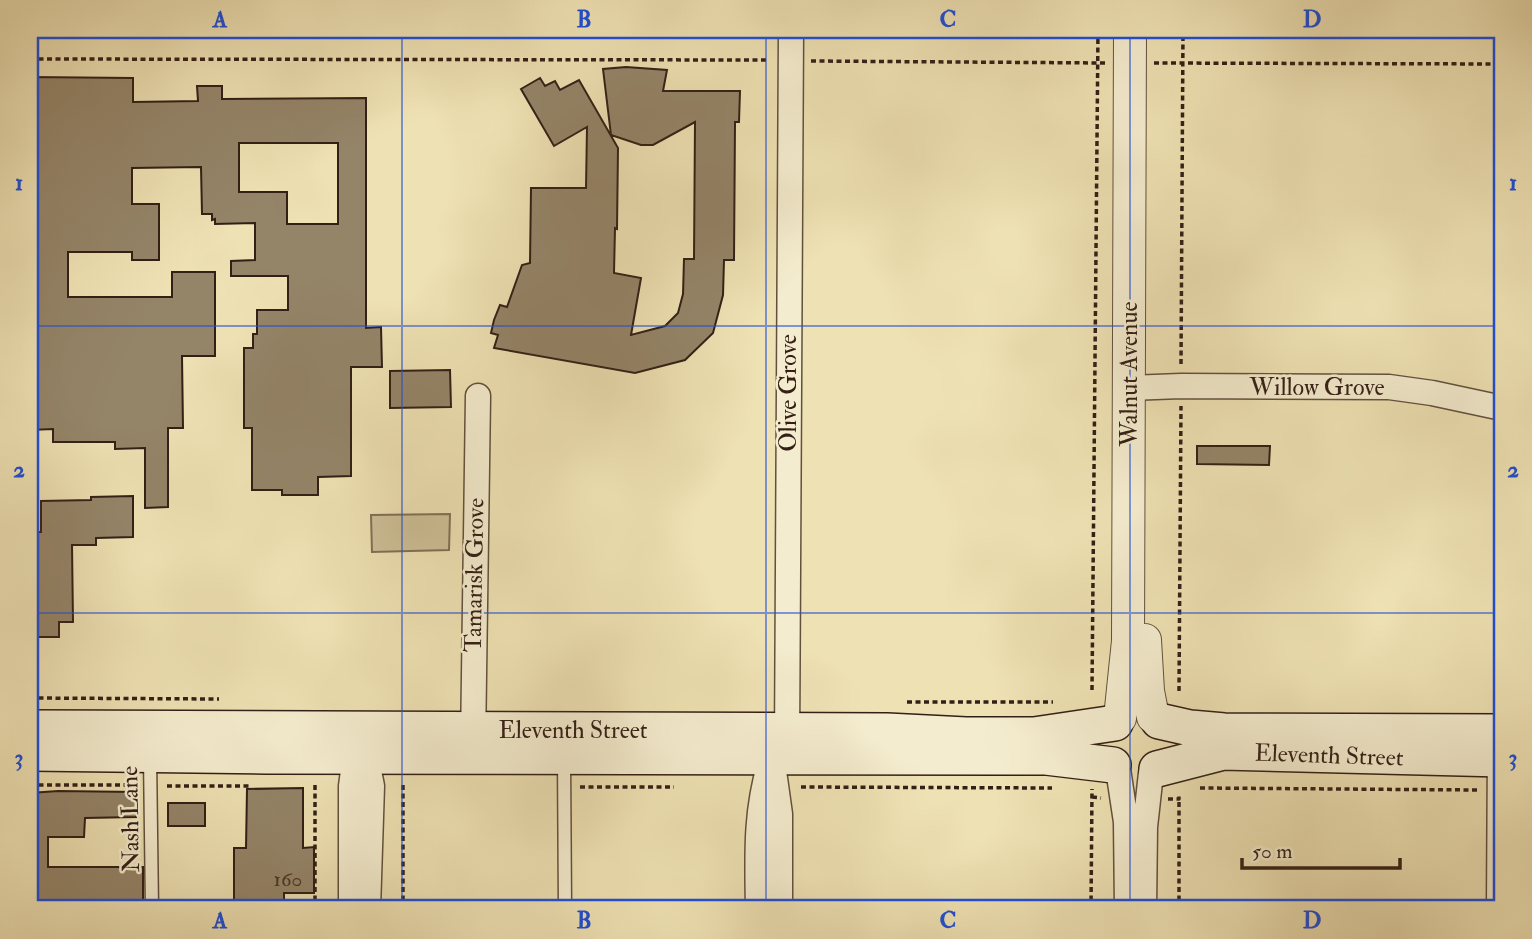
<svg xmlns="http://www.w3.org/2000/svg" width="1532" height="939" font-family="'IM FELL Double Pica',serif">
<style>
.green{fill:#cec098;stroke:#807057;stroke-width:2}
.building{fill:#948468;stroke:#331f16;stroke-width:2;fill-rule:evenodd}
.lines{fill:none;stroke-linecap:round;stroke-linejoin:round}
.service-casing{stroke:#62503d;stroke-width:15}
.minor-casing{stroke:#62503d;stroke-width:27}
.tertiary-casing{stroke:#62503d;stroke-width:34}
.secondary-casing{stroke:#331f16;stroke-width:38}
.path{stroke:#331f16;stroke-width:3.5;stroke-dasharray:5 3.5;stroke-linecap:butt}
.service{stroke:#f4ecce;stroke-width:12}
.minor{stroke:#f4ecce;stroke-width:24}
.tertiary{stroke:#f4ecce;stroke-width:32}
.secondary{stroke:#f4ecce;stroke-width:35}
.grid{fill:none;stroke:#1d4ed8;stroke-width:2;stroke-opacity:0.55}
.labels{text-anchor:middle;stroke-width:5;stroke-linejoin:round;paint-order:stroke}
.number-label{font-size:21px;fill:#4b382a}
.street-label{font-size:24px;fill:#331f16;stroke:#f4ecce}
.neatline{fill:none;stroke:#1d4ed8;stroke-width:2.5}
.grid-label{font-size:23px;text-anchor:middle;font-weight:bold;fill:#1d4ed8}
</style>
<rect width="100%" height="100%" fill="#eee1b3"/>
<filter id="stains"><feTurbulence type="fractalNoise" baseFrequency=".00286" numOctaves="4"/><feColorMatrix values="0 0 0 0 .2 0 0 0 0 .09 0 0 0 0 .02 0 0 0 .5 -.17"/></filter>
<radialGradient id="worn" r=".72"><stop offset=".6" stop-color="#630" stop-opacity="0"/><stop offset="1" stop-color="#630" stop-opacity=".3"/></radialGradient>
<path class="green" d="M 450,514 L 449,550 L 372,552 L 371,515 Z"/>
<path class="building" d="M 626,67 L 667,70 L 663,91 L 740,91 L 739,122 L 735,122 L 734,260 L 724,260 L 723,295 L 713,333 L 685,360 L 635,373 L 494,348 L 498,335 L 491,333 L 494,320 L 500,305 L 507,307 L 522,265 L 530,263 L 531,188 L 586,188 L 587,127 L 554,146 L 521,89 L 540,78 L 545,86 L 555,81 L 560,90 L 579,80 L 618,148 L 617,229 L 615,228 L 614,273 L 641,278 L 631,335 L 665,326 L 678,313 L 683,294 L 684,259 L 694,259 L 695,122 L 653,145 L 641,145 L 611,135 L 603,69 Z
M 30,77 L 133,78 L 133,102 L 198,101 L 197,86 L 222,86 L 222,99 L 366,98 L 366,328 L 381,327 L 382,367 L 351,367 L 351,476 L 318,477 L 318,495 L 282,495 L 282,490 L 252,490 L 252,428 L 244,428 L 244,348 L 253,348 L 253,334 L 257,334 L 257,310 L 288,310 L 288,276 L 231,276 L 231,261 L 255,260 L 255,223 L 215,224 L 215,219 L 212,220 L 212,214 L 202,214 L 201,167 L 132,168 L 132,204 L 159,204 L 159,260 L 132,260 L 132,252 L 68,252 L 68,297 L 172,297 L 172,272 L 215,272 L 215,356 L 182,356 L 183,428 L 168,428 L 168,507 L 145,508 L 145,448 L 115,449 L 115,442 L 53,442 L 53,429 L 30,430 L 30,228 L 31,215 L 36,215 L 36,170 L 30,170 ZM 239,143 L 338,143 L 338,224 L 287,224 L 287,192 L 239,192 Z
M 450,370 L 451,407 L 390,408 L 390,371 Z
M 1197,446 L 1270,446 L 1269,465 L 1197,464 Z
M 133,496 L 133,537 L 96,538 L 96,545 L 72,545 L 73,622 L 59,622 L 59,637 L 30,637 L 30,532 L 41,532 L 41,501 L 91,500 L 91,497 Z
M 303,788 L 303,848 L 314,847 L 314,893 L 284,893 L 284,909 L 234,909 L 234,848 L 246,848 L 247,789 Z
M 58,791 L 137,792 L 136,817 L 85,818 L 84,837 L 48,837 L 48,867 L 143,867 L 143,909 L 30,909 L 30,793 Z
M 168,803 L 205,803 L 205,826 L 168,826 Z"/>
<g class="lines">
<g class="service-casing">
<path id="service" d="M 150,756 L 152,909
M 564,759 L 565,909"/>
</g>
<g class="minor-casing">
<path id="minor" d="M 1129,388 L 1181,386 L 1389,387 L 1432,393 L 1502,408
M 473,745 L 478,396
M 787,747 L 791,30
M 360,755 L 369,771 L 372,786 L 368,909
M 773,764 L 780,814 L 780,909
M 1118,769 L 1126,822 L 1127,909
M 351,909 L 351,786 L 353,771 L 360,755
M 758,909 C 757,855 755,808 772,757
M 1144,909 L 1145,827 L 1151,773
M 1499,909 L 1500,743"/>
</g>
<g class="tertiary-casing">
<path id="tertiary" d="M 1145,640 L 1148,691 L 1153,717
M 1120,718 L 1128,641 L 1130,30"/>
</g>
<g class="secondary-casing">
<path id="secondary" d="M 1159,721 L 1190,728 L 1224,731 L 1502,732
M 30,728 L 887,731 L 966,735 L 1034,735 L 1115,723
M 30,753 L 266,756 L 1046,757 L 1113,765
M 1157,769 L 1223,752 L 1502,759"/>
</g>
<path class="path" d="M 30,59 L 769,60
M 811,61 L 1105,63
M 1154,63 L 1502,64
M 1181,364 L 1183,30
M 1092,690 L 1098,30
M 1179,691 L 1181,406
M 30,698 L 219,699
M 907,702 L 1053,702
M 30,785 L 135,785
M 167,786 L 251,786
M 580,787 L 674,787
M 801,787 L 1052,788
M 1200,788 L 1479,790
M 1092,797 L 1101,798
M 1168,799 L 1179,799 L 1179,793
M 315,909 L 315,782
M 403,909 L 403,782
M 1091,909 L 1092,789
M 1179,909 L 1179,799"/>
<use href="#service" class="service"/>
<use href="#minor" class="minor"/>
<use href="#tertiary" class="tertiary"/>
<use href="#secondary" class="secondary"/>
</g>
<path class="grid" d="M 402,30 L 402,909M 766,30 L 766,909M 1130,30 L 1130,909M 30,326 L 1502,326M 30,613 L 1502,613"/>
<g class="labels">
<g class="number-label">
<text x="288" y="886">160</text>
</g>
<g class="street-label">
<text transform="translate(1129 374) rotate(-90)" y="8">Walnut Avenue</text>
<text x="1317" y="395">Willow Grove</text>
<text transform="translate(788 393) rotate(-90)" y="8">Olive Grove</text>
<text transform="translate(474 575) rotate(-89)" y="8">Tamarisk Grove</text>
<text x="573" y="738">Eleventh Street</text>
<text transform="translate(1329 755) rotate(2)" y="8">Eleventh Street</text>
<text transform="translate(130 819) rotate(-91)" y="8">Nash Lane</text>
</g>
</g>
<rect width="1532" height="939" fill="none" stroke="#eee1b3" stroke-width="77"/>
<path d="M1242 858v10h158v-10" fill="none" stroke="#331f16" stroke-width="3.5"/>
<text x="1252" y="858" font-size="21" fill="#331f16" stroke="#f4ecce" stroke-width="5" paint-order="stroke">50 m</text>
<rect x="38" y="38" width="1456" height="862" class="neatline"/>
<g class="grid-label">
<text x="220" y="27">A</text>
<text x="584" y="27">B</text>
<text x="948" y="27">C</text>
<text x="1312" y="27">D</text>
<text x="19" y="190">1</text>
<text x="1513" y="190">1</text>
<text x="19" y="477">2</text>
<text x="1513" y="477">2</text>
<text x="19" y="765">3</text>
<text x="1513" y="765">3</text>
<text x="220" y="928">A</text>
<text x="584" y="928">B</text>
<text x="948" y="928">C</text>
<text x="1312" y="928">D</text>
</g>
<rect width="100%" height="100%" filter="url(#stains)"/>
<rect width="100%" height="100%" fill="url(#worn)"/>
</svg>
